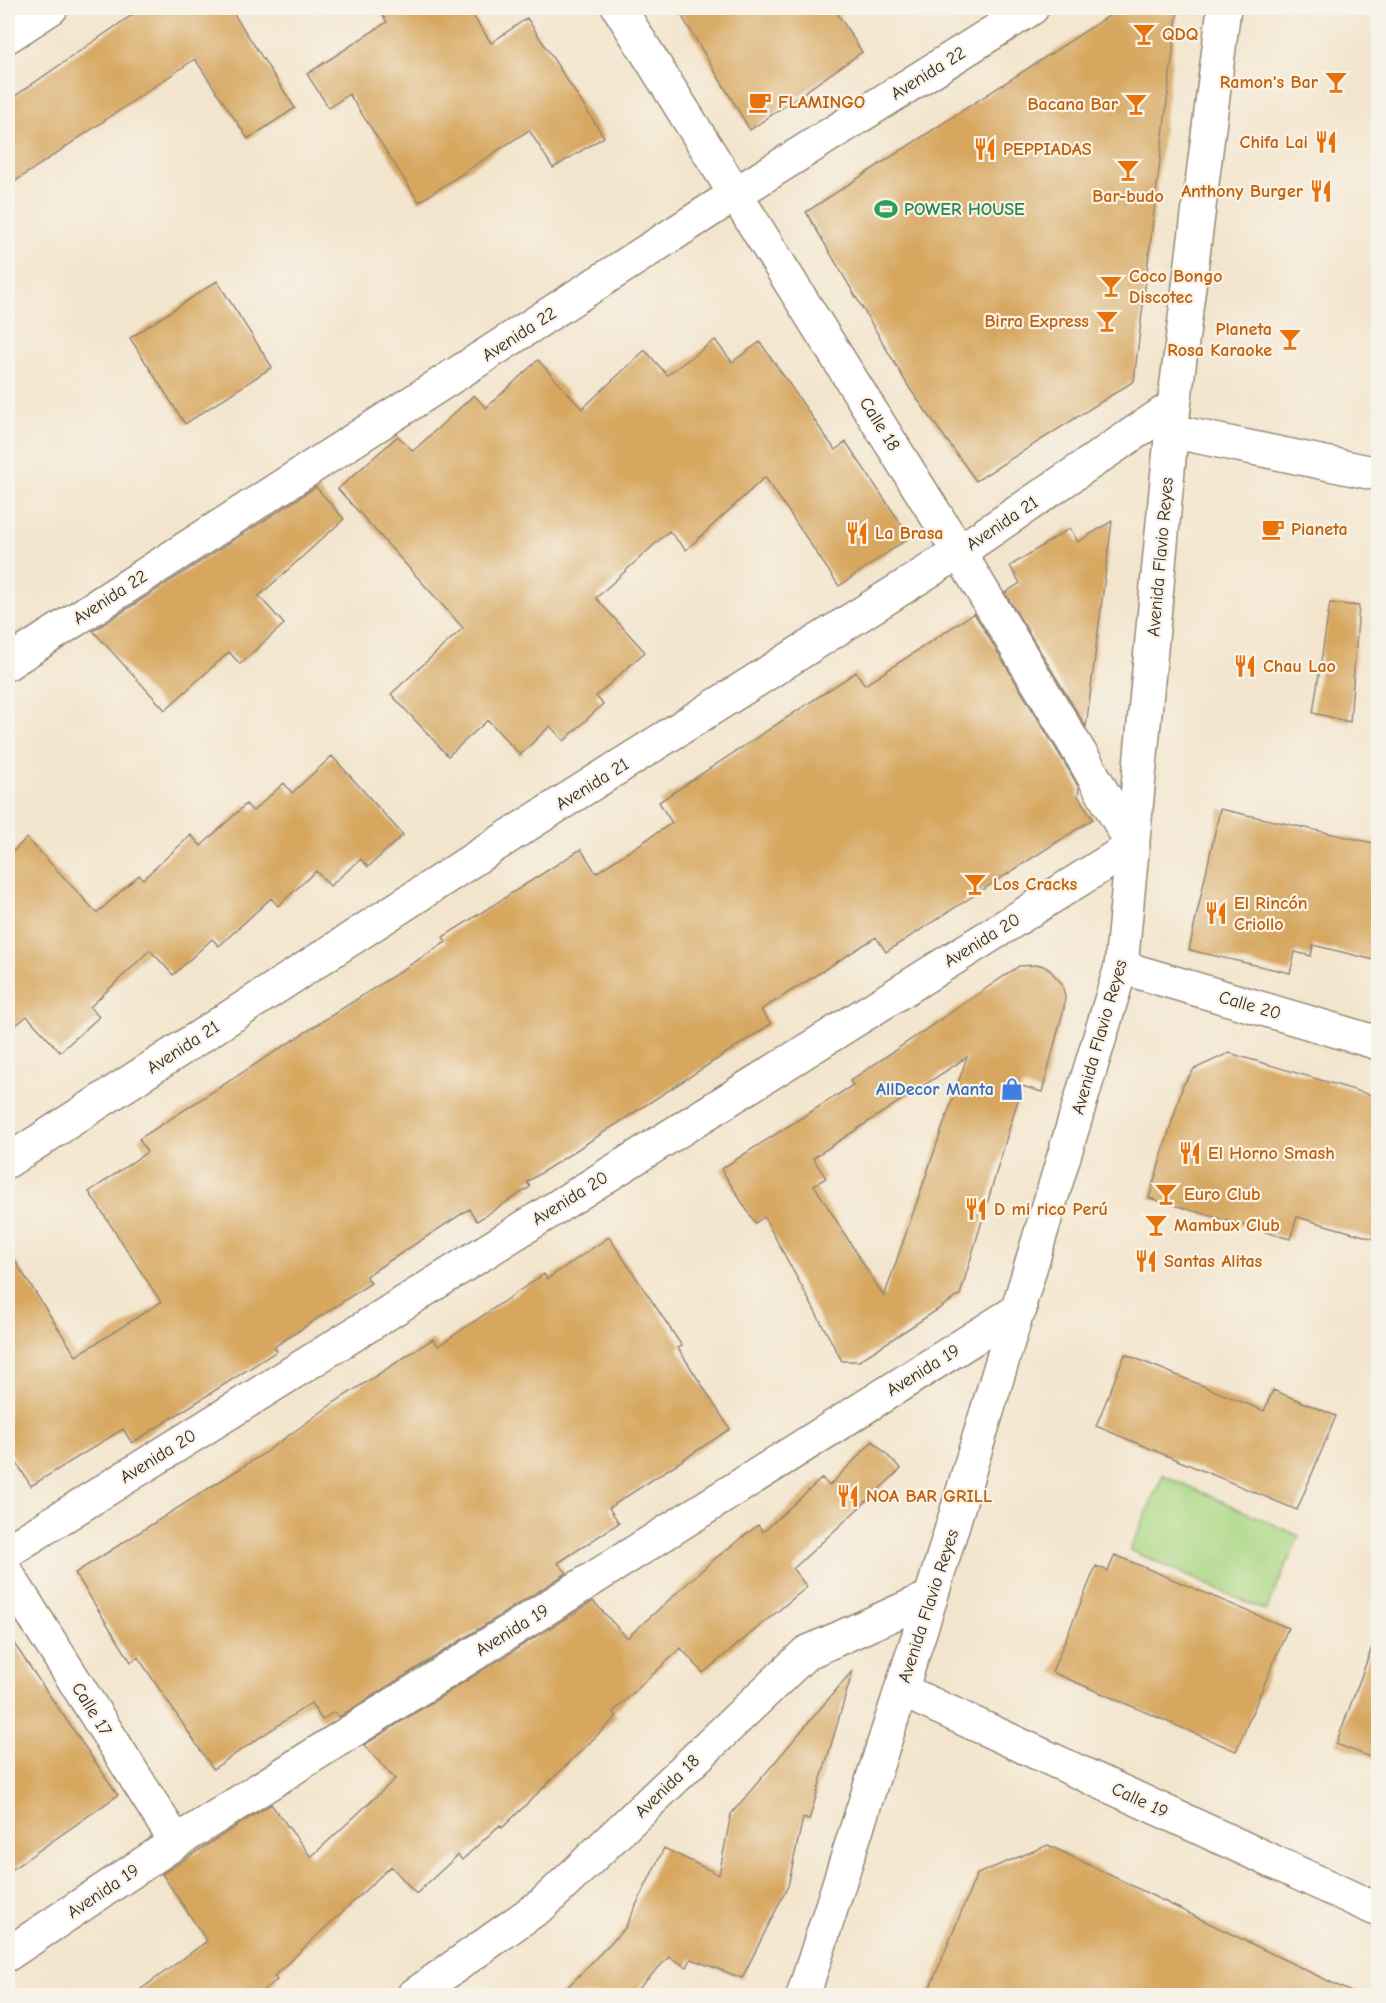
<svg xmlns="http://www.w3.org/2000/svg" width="1386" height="2003" font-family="'Comic Neue',sans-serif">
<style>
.green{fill:#acd885;stroke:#748152;stroke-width:1.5}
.building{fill:#d7a761;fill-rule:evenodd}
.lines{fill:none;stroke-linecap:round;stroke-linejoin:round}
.minor-casing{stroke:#978876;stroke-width:36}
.tertiary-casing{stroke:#978876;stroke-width:36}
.minor{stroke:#fff;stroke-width:33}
.tertiary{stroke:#fff;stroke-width:33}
.labels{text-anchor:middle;stroke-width:4.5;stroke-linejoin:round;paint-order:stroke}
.food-label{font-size:18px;font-weight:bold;fill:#c56008;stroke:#f7f3e8;text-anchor:start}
.street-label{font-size:18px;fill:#3b2a1e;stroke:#f7f3e8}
.leisure-label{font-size:18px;font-weight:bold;fill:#27864d;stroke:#f7f3e8;text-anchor:start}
.shop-label{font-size:18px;font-weight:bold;fill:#366cbe;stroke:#f7f3e8;text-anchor:end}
</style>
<rect width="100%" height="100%" fill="#f7f3e8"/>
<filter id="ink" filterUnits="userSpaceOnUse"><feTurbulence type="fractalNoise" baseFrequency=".0167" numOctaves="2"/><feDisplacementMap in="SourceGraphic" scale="12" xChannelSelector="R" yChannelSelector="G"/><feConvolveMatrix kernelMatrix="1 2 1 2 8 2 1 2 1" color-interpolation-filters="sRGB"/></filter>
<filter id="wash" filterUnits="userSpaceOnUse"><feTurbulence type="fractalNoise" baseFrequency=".008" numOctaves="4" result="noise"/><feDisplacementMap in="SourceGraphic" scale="24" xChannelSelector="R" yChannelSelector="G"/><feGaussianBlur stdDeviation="1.35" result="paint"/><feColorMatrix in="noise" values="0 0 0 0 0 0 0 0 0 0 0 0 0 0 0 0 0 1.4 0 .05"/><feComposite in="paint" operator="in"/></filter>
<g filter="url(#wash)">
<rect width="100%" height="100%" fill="#f3e5cd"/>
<path class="green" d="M 1163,1475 L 1299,1536 L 1266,1611 L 1130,1550 Z"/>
<g id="blocks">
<path class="building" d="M 142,8 L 230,8 L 295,108 L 248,139 L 195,59 L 8,186 L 8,101 Z
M 378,8 L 468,8 L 491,43 L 527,18 L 604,137 L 553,168 L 529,130 L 419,202 L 349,94 L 329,108 L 307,74 L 387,22 Z
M 677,8 L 834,8 L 862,52 L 750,130 Z
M 1121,8 L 1178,8 L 1134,381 L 976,481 L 910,389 L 806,212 Z
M 217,281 L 272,367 L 185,424 L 130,338 Z
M 715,340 L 732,362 L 760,342 L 835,450 L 846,442 L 910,537 L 839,586 L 765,477 L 686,550 L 669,531 L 596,598 L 645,652 L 596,696 L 603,704 L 564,741 L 550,726 L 520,755 L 488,720 L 448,756 L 391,694 L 463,628 L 338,489 L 398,436 L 413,451 L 474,395 L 486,408 L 538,360 L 582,409 L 645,350 L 667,375 Z
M 316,487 L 344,519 L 259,596 L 284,624 L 240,664 L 229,652 L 165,710 L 93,631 Z
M 1112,521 L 1086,727 L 1005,593 L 1020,583 L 1010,566 L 1070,528 L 1078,542 Z
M 1330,603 L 1359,606 L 1350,722 L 1313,713 Z
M 974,613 L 1070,772 L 1079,788 L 1078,796 L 1093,819 L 886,952 L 876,937 L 761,1010 L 771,1024 L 527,1182 L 530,1187 L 477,1221 L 469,1209 L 366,1276 L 371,1283 L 274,1347 L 277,1351 L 178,1414 L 132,1443 L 123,1429 L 31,1486 L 8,1449 L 8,1250 L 76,1356 L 161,1302 L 89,1192 L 147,1152 L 139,1139 L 446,942 L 443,937 L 581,849 L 596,873 L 672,823 L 659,802 L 856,672 L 865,685 Z
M 332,756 L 403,835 L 368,867 L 361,859 L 330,886 L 316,871 L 278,906 L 271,898 L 219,946 L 212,939 L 173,975 L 150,950 L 90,1007 L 99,1017 L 60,1052 L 27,1016 L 8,1032 L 8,856 L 27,838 L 97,913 L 139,875 L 143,879 L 191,835 L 201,846 L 246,804 L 253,811 L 284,783 L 292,793 Z
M 1220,809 L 1378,844 L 1378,961 L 1313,945 L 1311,956 L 1295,952 L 1290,973 L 1189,950 Z
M 1041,965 L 1049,969 L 1062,984 L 1065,996 L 1064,1008 L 1042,1092 L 1022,1086 L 960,1295 L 859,1361 L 842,1361 L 764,1217 L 755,1223 L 721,1169 L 853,1085 L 850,1081 L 1019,966 ZM 967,1057 L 884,1297 L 814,1185 L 826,1178 L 813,1158 Z
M 1229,1053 L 1378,1097 L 1378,1240 L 1297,1217 L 1290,1239 L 1149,1198 L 1183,1085 L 1194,1069 Z
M 609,1237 L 682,1346 L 678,1348 L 730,1429 L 609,1508 L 619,1523 L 558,1563 L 567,1573 L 339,1717 L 334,1712 L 322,1720 L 311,1703 L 213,1769 L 138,1657 L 131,1662 L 75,1573 L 263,1454 L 335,1402 L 433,1339 L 438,1346 L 544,1274 L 547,1279 Z
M 1125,1354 L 1264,1411 L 1273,1390 L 1336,1416 L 1297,1510 L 1096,1426 Z
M 873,1441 L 901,1469 L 793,1569 L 807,1587 L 703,1673 L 681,1648 L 613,1712 L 617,1716 L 502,1828 L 500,1825 L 462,1860 L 458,1855 L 416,1894 L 391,1866 L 274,1976 L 277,1980 L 257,1995 L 133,1995 L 207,1941 L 162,1874 L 271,1804 L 311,1857 L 395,1779 L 364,1745 L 593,1601 L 627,1638 L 712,1561 L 758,1525 L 763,1532 L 822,1478 L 829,1486 Z
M 1115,1555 L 1288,1628 L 1236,1751 L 1052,1672 L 1096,1566 L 1108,1571 Z
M 8,1635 L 118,1795 L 8,1872 Z
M 1374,1642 L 1378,1643 L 1378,1760 L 1336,1744 Z
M 853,1670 L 809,1820 L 803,1818 L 788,1886 L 742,1978 L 691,1959 L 687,1967 L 669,1957 L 632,1995 L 560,1995 L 625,1928 L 664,1848 L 719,1875 L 731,1814 Z
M 1048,1845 L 1357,1995 L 927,1995 L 977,1874 Z"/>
</g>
</g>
<g filter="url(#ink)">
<use href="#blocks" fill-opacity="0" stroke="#978876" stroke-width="1.5"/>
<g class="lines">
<g class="minor-casing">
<path id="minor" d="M 8,36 L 51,8
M 1171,431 L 1378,474
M 8,663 L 737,193 L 1032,8
M 1121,967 L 1378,1043
M 8,1161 L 511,835 L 959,552 L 1174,406
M 8,1551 L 1133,846 L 1086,763 L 959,552 L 619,8
M 8,1575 L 176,1842
M 901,1690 L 1378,1910
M 8,1954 L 176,1842 L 1020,1309
M 413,1996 L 543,1904 L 806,1653 L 931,1597"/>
</g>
<g class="tertiary-casing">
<path id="tertiary" d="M 803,1996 L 931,1597 L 1121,967 L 1174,406 L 1224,8"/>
</g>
<use href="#minor" class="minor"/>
<use href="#tertiary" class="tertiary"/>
</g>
</g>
<defs>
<g id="bar-bare" transform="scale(1.8)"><path d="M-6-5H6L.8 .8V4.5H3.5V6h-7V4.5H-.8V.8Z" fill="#e8710a" stroke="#f7f3e8" stroke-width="2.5" paint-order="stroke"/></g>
<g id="cafe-bare" transform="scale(1.8)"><path d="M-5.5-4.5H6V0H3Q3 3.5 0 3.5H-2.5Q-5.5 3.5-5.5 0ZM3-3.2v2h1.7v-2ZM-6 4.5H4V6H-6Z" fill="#e8710a" stroke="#f7f3e8" stroke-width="2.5" paint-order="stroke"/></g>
<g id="restaurant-bare" transform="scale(1.8)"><path d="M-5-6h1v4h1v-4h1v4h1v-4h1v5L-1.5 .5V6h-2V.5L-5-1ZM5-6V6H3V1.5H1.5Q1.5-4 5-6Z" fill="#e8710a" stroke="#f7f3e8" stroke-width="2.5" paint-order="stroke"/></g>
<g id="stadium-bare" transform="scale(1.8)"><path d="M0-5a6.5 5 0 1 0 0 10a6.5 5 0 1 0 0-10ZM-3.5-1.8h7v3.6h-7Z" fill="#2e9e5b" stroke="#f7f3e8" stroke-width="2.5" paint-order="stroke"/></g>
<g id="shop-bare" transform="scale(1.8)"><path d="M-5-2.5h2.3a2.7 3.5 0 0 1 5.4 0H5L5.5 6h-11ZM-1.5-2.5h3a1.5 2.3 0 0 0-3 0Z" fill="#3f7fe0" stroke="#f7f3e8" stroke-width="2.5" paint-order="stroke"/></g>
</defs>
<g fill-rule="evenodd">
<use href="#bar-bare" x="1144" y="34"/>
<use href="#bar-bare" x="1336" y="82"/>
<use href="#cafe-bare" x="760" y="102"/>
<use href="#bar-bare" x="1136" y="104"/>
<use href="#restaurant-bare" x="1326" y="142"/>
<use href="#restaurant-bare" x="985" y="149"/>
<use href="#bar-bare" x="1128" y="170"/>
<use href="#restaurant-bare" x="1321" y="191"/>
<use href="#stadium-bare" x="886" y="209"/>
<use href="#bar-bare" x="1111" y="286"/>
<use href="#bar-bare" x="1107" y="321"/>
<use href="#bar-bare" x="1290" y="339"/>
<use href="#cafe-bare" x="1273" y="529"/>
<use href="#restaurant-bare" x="857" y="533"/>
<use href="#restaurant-bare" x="1245" y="666"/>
<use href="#bar-bare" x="975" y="884"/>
<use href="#restaurant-bare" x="1216" y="913"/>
<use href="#shop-bare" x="1012" y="1089"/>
<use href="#restaurant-bare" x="1190" y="1153"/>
<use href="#bar-bare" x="1166" y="1194"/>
<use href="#restaurant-bare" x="976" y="1209"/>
<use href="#bar-bare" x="1156" y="1225"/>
<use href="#restaurant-bare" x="1146" y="1261"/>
<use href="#restaurant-bare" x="848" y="1496"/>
</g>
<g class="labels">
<g class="food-label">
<text x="1162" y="40">QDQ</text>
<text x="1318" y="88" text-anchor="end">Ramon's Bar</text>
<text x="778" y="108">FLAMINGO</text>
<text x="1118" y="110" text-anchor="end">Bacana Bar</text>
<text x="1308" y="148" text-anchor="end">Chifa Lai</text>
<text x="1003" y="155">PEPPIADAS</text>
<text x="1303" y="197" text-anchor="end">Anthony Burger</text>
<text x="1128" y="202" text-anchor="middle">Bar-budo</text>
<text x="1129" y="282">Coco Bongo<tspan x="1129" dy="21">Discotec</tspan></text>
<text x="1089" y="327" text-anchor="end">Birra Express</text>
<text x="1272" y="335" text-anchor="end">Planeta<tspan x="1272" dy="21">Rosa Karaoke</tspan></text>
<text x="1291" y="535">Pianeta</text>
<text x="875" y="539">La Brasa</text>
<text x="1263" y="672">Chau Lao</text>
<text x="993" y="890">Los Cracks</text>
<text x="1234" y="909">El Rincón<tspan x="1234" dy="21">Criollo</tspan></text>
<text x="1208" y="1159">El Horno Smash</text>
<text x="1184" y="1200">Euro Club</text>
<text x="994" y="1215">D mi rico Perú</text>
<text x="1174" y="1231">Mambux Club</text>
<text x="1164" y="1267">Santas Alitas</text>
<text x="866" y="1502">NOA BAR GRILL</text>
</g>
<g class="street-label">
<text transform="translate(928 73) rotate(-32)" y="6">Avenida 22</text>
<text transform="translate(519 334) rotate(-33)" y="6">Avenida 22</text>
<text transform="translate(880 424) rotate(58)" y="6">Calle 18</text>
<text transform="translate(1002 523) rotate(-34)" y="6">Avenida 21</text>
<text transform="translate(1160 557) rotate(-85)" y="6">Avenida Flavio Reyes</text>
<text transform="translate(110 597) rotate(-33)" y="6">Avenida 22</text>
<text transform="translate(592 784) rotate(-32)" y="6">Avenida 21</text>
<text transform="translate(982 940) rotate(-32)" y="6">Avenida 20</text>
<text transform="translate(1250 1005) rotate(16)" y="6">Calle 20</text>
<text transform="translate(1099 1037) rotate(-74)" y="6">Avenida Flavio Reyes</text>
<text transform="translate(183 1047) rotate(-33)" y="6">Avenida 21</text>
<text transform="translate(570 1198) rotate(-32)" y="6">Avenida 20</text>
<text transform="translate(923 1370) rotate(-32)" y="6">Avenida 19</text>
<text transform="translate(158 1456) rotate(-32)" y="6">Avenida 20</text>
<text transform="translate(928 1606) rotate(-72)" y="6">Avenida Flavio Reyes</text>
<text transform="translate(512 1630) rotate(-32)" y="6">Avenida 19</text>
<text transform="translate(92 1709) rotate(58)" y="6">Calle 17</text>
<text transform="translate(667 1786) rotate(-44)" y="6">Avenida 18</text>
<text transform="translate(1140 1800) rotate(25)" y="6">Calle 19</text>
<text transform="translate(103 1891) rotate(-34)" y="6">Avenida 19</text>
</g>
<g class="leisure-label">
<text x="904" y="215">POWER HOUSE</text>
</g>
<g class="shop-label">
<text x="994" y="1095">AllDecor Manta</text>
</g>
</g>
<rect width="1386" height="2003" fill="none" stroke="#f7f3e8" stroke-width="30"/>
</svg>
